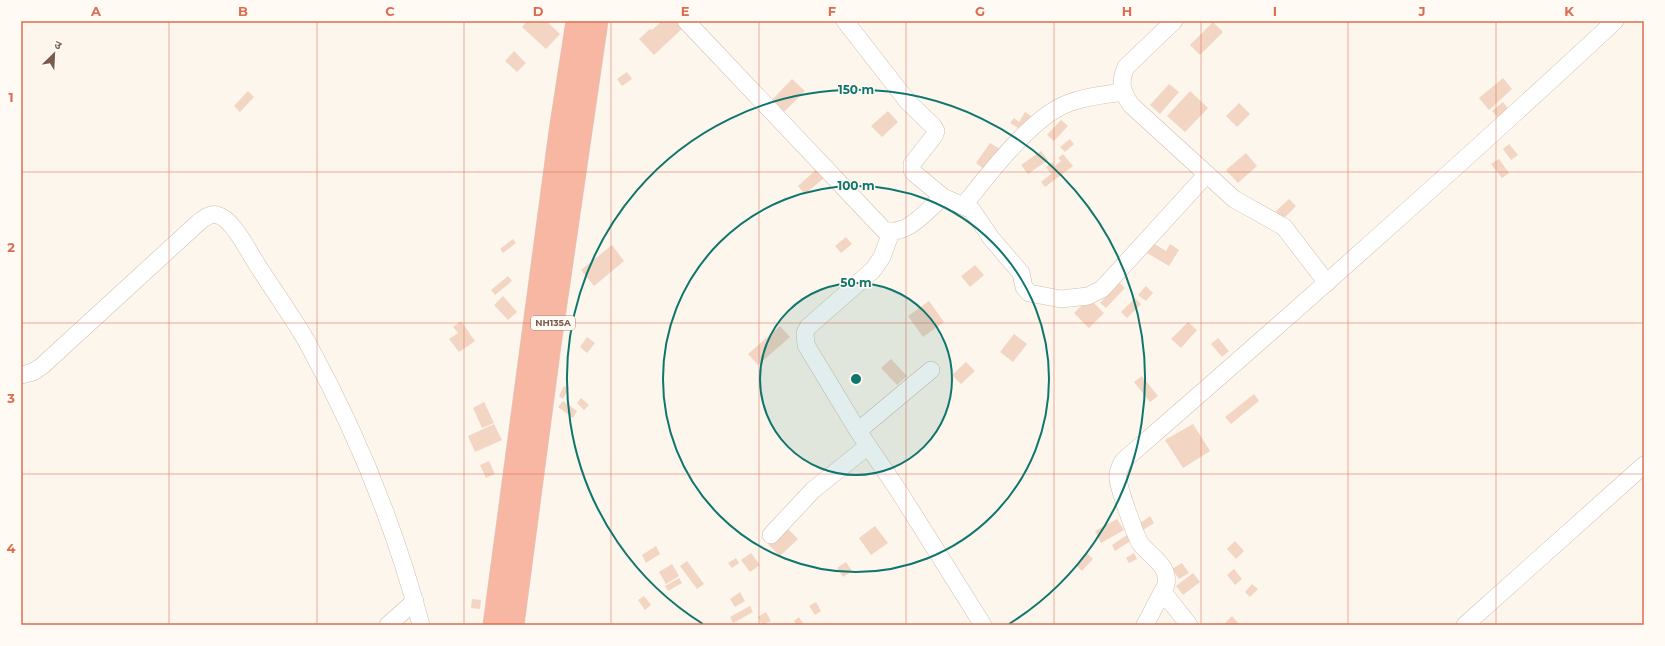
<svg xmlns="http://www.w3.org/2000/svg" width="1665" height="646" font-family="Montserrat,'Noto Sans Devanagari',sans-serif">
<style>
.building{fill:#f3d5c3}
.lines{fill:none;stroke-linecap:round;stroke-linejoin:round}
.minor-casing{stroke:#d1beb0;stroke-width:18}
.highway-casing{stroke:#dad1cd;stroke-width:23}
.minor{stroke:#fff;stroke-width:17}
.highway{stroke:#f7b7a3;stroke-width:22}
.grid{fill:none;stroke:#dc6d51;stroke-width:1;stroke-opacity:0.55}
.ring{fill:none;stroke:#0f766e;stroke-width:2}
.labels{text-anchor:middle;stroke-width:3;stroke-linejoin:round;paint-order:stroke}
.shield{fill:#fffaf3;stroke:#a28b7f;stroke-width:1}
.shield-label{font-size:9px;font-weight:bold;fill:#7a5c4d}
.centre{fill:#0f766e;stroke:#fffaf3;stroke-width:2}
.ring-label{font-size:12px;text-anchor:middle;font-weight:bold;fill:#0f766e;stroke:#fffaf3;stroke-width:3;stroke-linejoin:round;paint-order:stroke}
.neatline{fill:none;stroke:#dc6d51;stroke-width:1.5}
.grid-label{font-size:13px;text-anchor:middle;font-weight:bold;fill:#dc6d51}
</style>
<rect width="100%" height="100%" fill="#fdf6ec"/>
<path class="building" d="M 527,21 L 546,21 L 560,34 L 546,49 L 522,27 Z
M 659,21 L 680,21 L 685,26 L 654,55 L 639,39 L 650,29 L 652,30 L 660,23 Z
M 1213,22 L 1223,32 L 1200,55 L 1190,45 Z
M 514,51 L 526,63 L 517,72 L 505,61 Z
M 627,72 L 632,79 L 622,86 L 617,79 Z
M 1503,78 L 1512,89 L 1489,110 L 1479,98 Z
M 792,79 L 805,91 L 782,114 L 770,102 Z
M 1169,84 L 1179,92 L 1160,114 L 1150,105 Z
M 248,91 L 254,97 L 240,112 L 234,106 Z
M 1190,91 L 1208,108 L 1185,132 L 1167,116 Z
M 1503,102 L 1510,111 L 1500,120 L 1492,111 Z
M 1239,103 L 1250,114 L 1237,127 L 1226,116 Z
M 888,111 L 898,122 L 882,137 L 871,126 Z
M 1025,112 L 1031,116 L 1021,130 L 1010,123 L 1014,118 L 1019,122 Z
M 1061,120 L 1068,126 L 1054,141 L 1047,135 Z
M 1070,139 L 1074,144 L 1065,152 L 1060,147 Z
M 990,143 L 1000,149 L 985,170 L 976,163 Z
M 1509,144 L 1518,155 L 1511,160 L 1503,149 Z
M 1041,151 L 1048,160 L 1028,174 L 1021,165 Z
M 1246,153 L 1257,166 L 1238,183 L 1226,170 Z
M 1063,154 L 1073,166 L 1045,187 L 1041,182 L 1051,174 L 1046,167 L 1052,162 L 1055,166 L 1061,161 L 1058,158 Z
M 1499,159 L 1509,173 L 1502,178 L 1491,164 Z
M 817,169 L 824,178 L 805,194 L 798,186 Z
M 1289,199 L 1296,206 L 1283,219 L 1276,211 Z
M 846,237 L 852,244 L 841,253 L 835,246 Z
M 513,239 L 516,243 L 503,253 L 500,249 Z
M 1153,243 L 1166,251 L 1170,244 L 1179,250 L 1169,266 L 1147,253 Z
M 612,245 L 624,261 L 594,286 L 581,270 Z
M 975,265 L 984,275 L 970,287 L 961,276 Z
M 508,276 L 512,281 L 495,295 L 491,290 Z
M 1119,282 L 1125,288 L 1106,308 L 1100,303 Z
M 1146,286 L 1153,293 L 1146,301 L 1138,295 Z
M 503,296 L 517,312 L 508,320 L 494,305 Z
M 1089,298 L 1104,313 L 1089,328 L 1074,313 Z
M 1135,298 L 1141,304 L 1127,318 L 1121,312 Z
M 929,301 L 944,322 L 923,337 L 908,316 Z
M 461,321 L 475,341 L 459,352 L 449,339 L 458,333 L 453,327 Z
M 1188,322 L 1197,330 L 1181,348 L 1171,339 Z
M 780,326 L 790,337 L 758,365 L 748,354 Z
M 1014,334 L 1027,344 L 1013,362 L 1000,352 Z
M 587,337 L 595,343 L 587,353 L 580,347 Z
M 1218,338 L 1229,351 L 1222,357 L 1211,344 Z
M 891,359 L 907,376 L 897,385 L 881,368 Z
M 966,362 L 975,371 L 961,384 L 952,375 Z
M 1142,376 L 1158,396 L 1150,402 L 1134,382 Z
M 564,386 L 569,388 L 563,399 L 559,396 Z
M 1254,394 L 1259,401 L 1231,424 L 1225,417 Z
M 581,398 L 589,405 L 584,410 L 577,403 Z
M 563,401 L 577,411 L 573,418 L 558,407 Z
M 484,402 L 494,423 L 482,428 L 473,408 Z
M 494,424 L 502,440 L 475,452 L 468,436 Z
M 1193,424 L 1210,451 L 1183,468 L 1165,440 Z
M 489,461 L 495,474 L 486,478 L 480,465 Z
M 1150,516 L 1154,523 L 1143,530 L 1139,524 Z
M 1117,519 L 1124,530 L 1101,543 L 1095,531 Z
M 785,526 L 798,539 L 780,556 L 767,543 Z
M 875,526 L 888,543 L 871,555 L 859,538 Z
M 1128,534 L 1132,540 L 1115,551 L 1112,545 Z
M 1235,541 L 1244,551 L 1236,559 L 1227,549 Z
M 656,546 L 660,554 L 646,563 L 642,555 Z
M 751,553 L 760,565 L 750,572 L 741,560 Z
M 1087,553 L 1093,559 L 1082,571 L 1076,565 Z
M 1134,553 L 1137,559 L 1129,563 L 1126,558 Z
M 736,558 L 739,563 L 732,568 L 728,563 Z
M 687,561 L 704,584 L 697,589 L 680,566 Z
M 846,562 L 852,571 L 843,577 L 837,568 Z
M 1182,563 L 1189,573 L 1179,579 L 1172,569 Z
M 672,564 L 679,576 L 666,584 L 659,572 Z
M 1234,569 L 1242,579 L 1235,585 L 1227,575 Z
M 1193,573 L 1200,582 L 1183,595 L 1176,586 Z
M 679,578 L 682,583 L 668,591 L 665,586 Z
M 1252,584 L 1258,589 L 1250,597 L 1245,592 Z
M 740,592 L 745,601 L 735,607 L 730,599 Z
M 644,596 L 651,605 L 645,610 L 638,600 Z
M 472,599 L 481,600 L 480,609 L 471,608 Z
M 816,602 L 821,611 L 815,615 L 809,606 Z
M 750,606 L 753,612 L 733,623 L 730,617 Z
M 766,612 L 771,621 L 762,625 L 758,617 Z
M 1232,616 L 1240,625 L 1227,625 L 1225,623 Z
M 799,617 L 803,623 L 797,625 L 794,621 Z"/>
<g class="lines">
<g class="minor-casing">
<path id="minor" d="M 686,21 L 884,230 C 907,237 927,210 943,197
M 845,21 L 908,102 L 933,126 L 936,131 L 934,136 L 912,164 L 912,170 L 914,173 L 943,197 L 972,210 L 991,238 L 1021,273 L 1024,287 L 1029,293 L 1061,299 L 1088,296 L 1102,289 L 1207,174
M 1174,21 L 1126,67 C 1119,82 1122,92 1131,105 L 1234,199 L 1284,227 L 1327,283
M 964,205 C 989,174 1032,116 1069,103 C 1086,96 1105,95 1123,92
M 931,370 L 858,431 L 900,493 L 983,625
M 21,375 L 33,372 L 42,366 L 198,223 C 203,219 210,213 217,215 C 233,218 249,253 258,266 C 274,291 292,316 307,342 C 356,431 395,527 421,625
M 858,431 L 806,345 L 805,333 L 808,327 L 873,270 L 882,257 L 891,232
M 771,535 L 813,490 L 868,446
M 1163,592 L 1189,625
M 388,625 L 415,601
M 1145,625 L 1166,585 C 1170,565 1150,557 1140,543 C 1135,534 1119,489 1118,479 C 1117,472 1120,467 1123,461 C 1289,317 1454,171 1615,21
M 1465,625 L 1644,465"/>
</g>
<g class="highway-casing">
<path id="highway" d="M 494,625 L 560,131 L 577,21
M 513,625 L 550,345 L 597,21"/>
</g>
<use href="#minor" class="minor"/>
<use href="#highway" class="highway"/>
</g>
<path class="grid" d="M 169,21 L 169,625M 317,21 L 317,625M 464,21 L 464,625M 611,21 L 611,625M 759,21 L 759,625M 906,21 L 906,625M 1054,21 L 1054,625M 1201,21 L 1201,625M 1348,21 L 1348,625M 1496,21 L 1496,625M 21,172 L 1644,172M 21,323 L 1644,323M 21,474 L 1644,474"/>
<circle cx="856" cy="379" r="96" fill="#0f766e" fill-opacity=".12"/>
<g class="ring">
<circle cx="856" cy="379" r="96"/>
<circle cx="856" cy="379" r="193"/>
<path d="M703 624A289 289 0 1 1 1009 624"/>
</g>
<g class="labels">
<rect class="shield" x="531" y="316" width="44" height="14" rx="3"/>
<g class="shield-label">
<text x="553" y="326">NH135A</text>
</g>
</g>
<circle cx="856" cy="379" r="6" class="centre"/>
<g class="ring-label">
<text x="856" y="94">150 m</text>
<text x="856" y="190">100 m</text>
<text x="856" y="287">50 m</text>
</g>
<rect width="1665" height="646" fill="none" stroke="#fffaf3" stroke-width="44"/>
<g transform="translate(54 54) rotate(24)" stroke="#fffaf3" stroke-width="3" paint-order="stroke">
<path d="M0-3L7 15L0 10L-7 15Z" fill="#7a5c4d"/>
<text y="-6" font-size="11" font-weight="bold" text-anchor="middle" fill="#7a5c4d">उ</text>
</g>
<rect x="22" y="22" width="1621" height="602" class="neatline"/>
<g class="grid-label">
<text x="96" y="16">A</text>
<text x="243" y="16">B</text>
<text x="390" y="16">C</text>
<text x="538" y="16">D</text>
<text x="685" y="16">E</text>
<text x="832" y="16">F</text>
<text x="980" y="16">G</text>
<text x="1127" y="16">H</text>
<text x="1275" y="16">I</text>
<text x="1422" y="16">J</text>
<text x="1569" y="16">K</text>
<text x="11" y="102">1</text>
<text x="11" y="252">2</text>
<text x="11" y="403">3</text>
<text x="11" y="553">4</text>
</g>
</svg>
